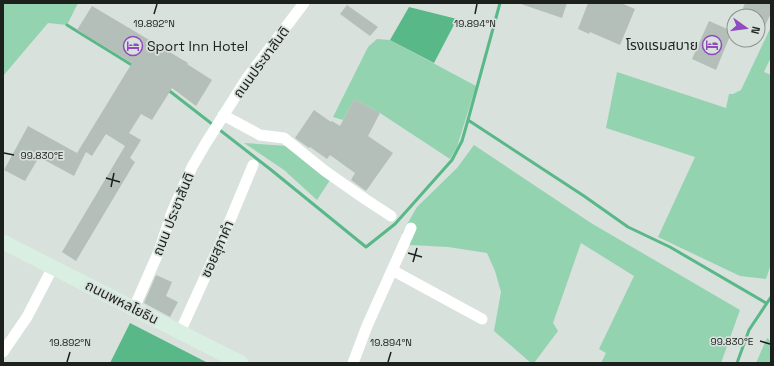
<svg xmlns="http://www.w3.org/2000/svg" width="774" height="366" font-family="'Space Grotesk','Noto Sans Thai',sans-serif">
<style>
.green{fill:#93d3b0}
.forest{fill:#58b888}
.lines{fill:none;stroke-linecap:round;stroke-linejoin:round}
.stream{stroke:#58b888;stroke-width:3}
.building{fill:#b5bfb9}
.minor{stroke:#fff;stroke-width:11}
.secondary{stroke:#d8efe2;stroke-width:15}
.ticks{fill:none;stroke:#1d211e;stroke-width:1.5}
.labels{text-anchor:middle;stroke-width:3.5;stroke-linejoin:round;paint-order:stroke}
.poi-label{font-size:14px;fill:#1d211e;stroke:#d8e1dc;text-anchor:end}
.street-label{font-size:14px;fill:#1d211e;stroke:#d8e1dc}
.ticks-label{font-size:10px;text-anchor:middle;fill:#1d211e;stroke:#d8e1dc;stroke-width:3.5;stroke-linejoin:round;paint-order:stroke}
</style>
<rect width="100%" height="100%" fill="#d8e1dc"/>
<path class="green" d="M 3,3 L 78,3 L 67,25 L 48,23 L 3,76 Z
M 771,28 L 771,57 L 764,72 L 771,75 L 771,264 L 766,279 L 740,276 L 658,237 L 695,157 L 606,128 L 617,72 L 726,108 L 729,94 L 733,94 L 741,90 L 769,31 Z
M 377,39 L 390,40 L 476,86 L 457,147 L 450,159 L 380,113 L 354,99 L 343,120 L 333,117 L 368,47 Z
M 244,143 L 287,146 L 330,180 L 317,200 L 284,170 Z
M 474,145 L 591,223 L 740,310 L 721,363 L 601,363 L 606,353 L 599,349 L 634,276 L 581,243 L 553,323 L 558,331 L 534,363 L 531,363 L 494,331 L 501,292 L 495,271 L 487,253 L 448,247 L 410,245 L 402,233 L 417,207 L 457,168 Z
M 767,338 L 771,341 L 771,363 L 756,363 Z"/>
<path class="forest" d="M 409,7 L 457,19 L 434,63 L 390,40 Z
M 130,323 L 208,363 L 110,363 Z"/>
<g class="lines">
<path class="stream" d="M 500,3 L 468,120 L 584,196 L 628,227 L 670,247 L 766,303
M 67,25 L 135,67
M 167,89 L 270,169 L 366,247 L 395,224 L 452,160 L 462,141 L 468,120
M 737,363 L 749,330 L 771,297"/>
</g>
<path class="building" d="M 521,3 L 567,3 L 562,18 L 521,4 Z
M 588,3 L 621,3 L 635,9 L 620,45 L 590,32 L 589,34 L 578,29 Z
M 745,3 L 771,3 L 771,13 L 765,26 L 758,23 L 758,16 L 740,16 Z
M 347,5 L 378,27 L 370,36 L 340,14 Z
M 92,6 L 188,63 L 187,64 L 212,80 L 196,106 L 172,88 L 152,120 L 141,114 L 129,133 L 141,140 L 130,158 L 135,162 L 76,261 L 62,252 L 125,146 L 106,134 L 92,156 L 86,152 L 74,176 L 39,157 L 25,181 L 4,170 L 28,126 L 77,153 L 132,63 L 77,30 Z
M 709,21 L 732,31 L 716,70 L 692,59 Z
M 354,99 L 380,113 L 368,136 L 393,153 L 366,191 L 351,180 L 355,173 L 330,155 L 327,159 L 310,147 L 309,148 L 295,138 L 314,110 L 331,122 L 332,121 L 340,126 Z
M 156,275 L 172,282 L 166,296 L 178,302 L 170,317 L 144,303 Z"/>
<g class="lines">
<path class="minor" d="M 223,115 L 260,135 L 284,138 L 325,171 L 365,199 L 391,216
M 392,270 L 482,319
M 134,308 L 159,251 L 172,212 L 192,167 L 206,143 L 247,78 L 304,3
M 180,332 L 221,242 L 253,165
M 3,352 L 27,317 L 53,267
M 353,363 L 367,326 L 411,228"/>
<path class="secondary" d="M 3,242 L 241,363"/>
</g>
<path class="ticks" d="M 154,14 L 157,4M 475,14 L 477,4M 4,153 L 14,155M 106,178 L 120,182M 111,187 L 114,173M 408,253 L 422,257M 413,262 L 417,248M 760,341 L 770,344M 67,362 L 70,352M 388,362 L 391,352"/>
<defs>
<g id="hotel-ring" transform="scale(1)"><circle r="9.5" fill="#d8e1dc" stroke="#904bbe" stroke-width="1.5"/><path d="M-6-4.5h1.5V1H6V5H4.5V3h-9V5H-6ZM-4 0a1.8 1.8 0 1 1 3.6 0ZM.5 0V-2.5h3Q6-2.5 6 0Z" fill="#904bbe"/></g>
</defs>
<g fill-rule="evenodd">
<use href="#hotel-ring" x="712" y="45"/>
<use href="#hotel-ring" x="133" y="46"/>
</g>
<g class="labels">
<g class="poi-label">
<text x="698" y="50">โรงแรมสบาย</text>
<text x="147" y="51" text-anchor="start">Sport Inn Hotel</text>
</g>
<g class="street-label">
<text transform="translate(261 62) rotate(-54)" y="5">ถนนประชาสันติ</text>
<text transform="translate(173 214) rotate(-68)" y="5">ถนน ประชาสันติ</text>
<text transform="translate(217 249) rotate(-66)" y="5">ซอยสุภาคำ</text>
<text transform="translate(122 302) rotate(27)" y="5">ถนนพหลโยธิน</text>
</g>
</g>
<g class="ticks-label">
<text x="154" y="27">19.892°N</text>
<text x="475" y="27">19.894°N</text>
<text x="42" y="159">99.830°E</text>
<text x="732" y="345">99.830°E</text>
<text x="70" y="346">19.892°N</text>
<text x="391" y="346">19.894°N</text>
</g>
<rect width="774" height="366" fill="none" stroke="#1d211e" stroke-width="8"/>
<g transform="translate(746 28) rotate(104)"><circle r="19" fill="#d8e1dc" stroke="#8d9490"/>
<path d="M0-3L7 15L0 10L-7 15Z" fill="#904bbe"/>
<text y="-6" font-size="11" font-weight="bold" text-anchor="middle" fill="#1d211e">N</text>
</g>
</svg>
